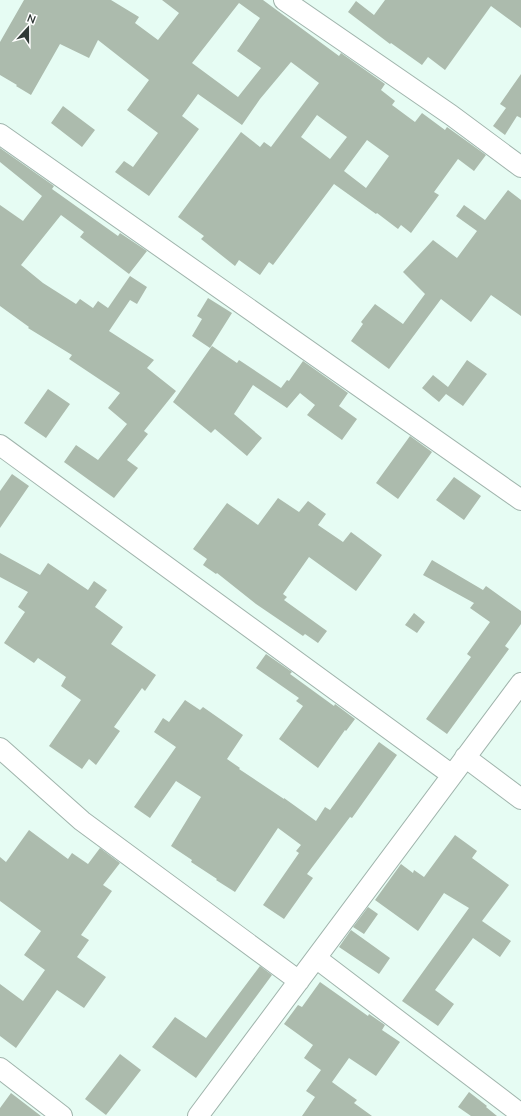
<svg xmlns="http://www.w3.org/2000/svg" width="521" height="1116" font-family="'Nunito Sans',sans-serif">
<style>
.building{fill:#acbbad;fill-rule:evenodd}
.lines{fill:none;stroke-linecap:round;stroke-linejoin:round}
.minor-casing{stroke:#a0b4ac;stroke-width:22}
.minor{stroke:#fff;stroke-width:20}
</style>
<rect width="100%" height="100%" fill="#e6fcf3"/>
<path class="building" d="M 24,0 L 111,0 L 139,17 L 135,23 L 158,40 L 179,13 L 162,0 L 263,0 L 339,56 L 341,53 L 385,84 L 381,90 L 395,101 L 392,105 L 415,122 L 422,113 L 445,130 L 447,127 L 486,155 L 474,171 L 458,159 L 434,192 L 439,195 L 411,233 L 401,225 L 398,229 L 377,213 L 376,214 L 334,184 L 273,265 L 269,262 L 260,275 L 239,260 L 235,266 L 201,239 L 204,236 L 178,217 L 241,132 L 260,147 L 264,142 L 271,147 L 319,83 L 291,62 L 260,99 L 242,125 L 198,94 L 182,116 L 199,129 L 149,196 L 115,172 L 124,161 L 133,167 L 158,133 L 127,110 L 149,80 L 98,40 L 89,58 L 60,44 L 31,95 L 16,86 L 17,85 L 0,75 L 0,42 ZM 239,3 L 260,18 L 237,51 L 261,68 L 238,97 L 192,63 ZM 317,115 L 347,137 L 330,159 L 301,137 ZM 367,140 L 389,156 L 366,188 L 344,171 Z
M 385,0 L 521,0 L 521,28 L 491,6 L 445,70 L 428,57 L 422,65 L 391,43 L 390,44 L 348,12 L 356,1 L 374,15 Z
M 521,74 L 521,118 L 517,116 L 505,135 L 493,126 L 506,108 L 500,104 Z
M 63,106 L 95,130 L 82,147 L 51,123 Z
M 0,148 L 54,186 L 52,189 L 118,236 L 120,233 L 147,251 L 129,274 L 80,237 L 84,232 L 61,215 L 21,265 L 43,283 L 76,304 L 80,299 L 93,308 L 98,301 L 108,308 L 130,276 L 147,287 L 137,304 L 130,300 L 109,331 L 154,360 L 147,368 L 176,391 L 144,431 L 148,434 L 127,460 L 138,468 L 114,498 L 64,462 L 76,445 L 98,460 L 127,424 L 108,408 L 120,393 L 69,359 L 72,355 L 28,328 L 29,327 L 0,306 L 0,205 L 23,221 L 42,196 L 0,162 Z
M 508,190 L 521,200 L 521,316 L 491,295 L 471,322 L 441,299 L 389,369 L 351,341 L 363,324 L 361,322 L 375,304 L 403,324 L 425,294 L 403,272 L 433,240 L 457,258 L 477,231 L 456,216 L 464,205 L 485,220 Z
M 208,298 L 232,313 L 210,348 L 192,336 L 202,319 L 197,316 Z
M 212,346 L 237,363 L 239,360 L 281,388 L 287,380 L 289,381 L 303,361 L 348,393 L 339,406 L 357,419 L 342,440 L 307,415 L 315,405 L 300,393 L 287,408 L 253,385 L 234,414 L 262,438 L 247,456 L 215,429 L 211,433 L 173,402 Z
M 467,360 L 487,374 L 463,406 L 446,394 L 439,402 L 422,388 L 433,375 L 448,387 Z
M 48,389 L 70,404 L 46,438 L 24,423 Z
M 410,436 L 432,452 L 398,499 L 376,483 Z
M 12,474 L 29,486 L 0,528 L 0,491 Z
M 454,477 L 481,496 L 464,520 L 436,500 Z
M 278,498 L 299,512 L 308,501 L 326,514 L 318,525 L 343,542 L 351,532 L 382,555 L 356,591 L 309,557 L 283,594 L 287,597 L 284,600 L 327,631 L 318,643 L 305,634 L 303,636 L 256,604 L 217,573 L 216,574 L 203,565 L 207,559 L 193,549 L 227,503 L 258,525 Z
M 0,553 L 40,575 L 48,563 L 88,590 L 94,581 L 107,590 L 95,607 L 123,627 L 111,644 L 156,675 L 145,691 L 142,688 L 114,727 L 120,731 L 96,765 L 89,759 L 82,769 L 49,746 L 81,700 L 61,686 L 66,677 L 38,658 L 34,663 L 4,643 L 25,612 L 18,607 L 28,592 L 0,577 Z
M 432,560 L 483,590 L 486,586 L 521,611 L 521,624 L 505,646 L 509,649 L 447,734 L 426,719 L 471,657 L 467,654 L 490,622 L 470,608 L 474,603 L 423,575 Z
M 414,613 L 425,622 L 417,633 L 405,625 Z
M 266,654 L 292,672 L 290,674 L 334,706 L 335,704 L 355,719 L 346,731 L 345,730 L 318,768 L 279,739 L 303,706 L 296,701 L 299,698 L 256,668 Z
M 185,700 L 200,710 L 203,707 L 243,735 L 227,759 L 240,768 L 239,769 L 284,799 L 284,798 L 316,821 L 325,807 L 330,810 L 379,742 L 397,755 L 352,818 L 350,817 L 307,874 L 313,878 L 284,919 L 263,905 L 299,853 L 296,851 L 301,845 L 278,828 L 235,892 L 216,880 L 217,879 L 191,862 L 192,860 L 171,846 L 201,797 L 176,781 L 150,818 L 134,807 L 176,747 L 154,732 L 163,718 L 169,722 Z
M 29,830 L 68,859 L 72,853 L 88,864 L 100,848 L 120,863 L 103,885 L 112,891 L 81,935 L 89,940 L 77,957 L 106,977 L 84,1008 L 57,990 L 16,1048 L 0,1036 L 0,984 L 23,1001 L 45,970 L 24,955 L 41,931 L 0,901 L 0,857 L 6,862 Z
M 455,835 L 477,851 L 472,858 L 509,885 L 482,921 L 511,941 L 500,957 L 473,938 L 435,990 L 454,1004 L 438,1026 L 402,1001 L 469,908 L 444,893 L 418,931 L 375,900 L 401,864 L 413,873 L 414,870 L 424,877 Z
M 368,907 L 378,914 L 364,934 L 353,927 Z
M 351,930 L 390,958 L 379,974 L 339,947 Z
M 260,966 L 272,975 L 196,1078 L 152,1047 L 175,1017 L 206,1038 Z
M 320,982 L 368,1016 L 369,1014 L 385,1025 L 382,1030 L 400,1042 L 376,1076 L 349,1058 L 332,1082 L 357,1100 L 354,1103 L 372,1116 L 302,1116 L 315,1097 L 306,1091 L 321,1070 L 304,1058 L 313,1045 L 284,1024 L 298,1005 L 302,1007 Z
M 120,1054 L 141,1070 L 106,1115 L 85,1099 Z
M 469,1092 L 487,1106 L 486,1107 L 497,1116 L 471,1116 L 458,1107 Z
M 11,1093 L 41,1116 L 0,1116 L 0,1108 Z"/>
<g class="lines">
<g class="minor-casing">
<path id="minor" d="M 284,0 L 451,115 L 521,167
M 0,134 L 521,500
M 0,445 L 452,775
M 0,748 L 82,821 L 299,981
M 465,757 L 521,799
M 316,958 L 521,1114
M 0,1068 L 62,1116
M 198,1116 L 521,683"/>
</g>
<use href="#minor" class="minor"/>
</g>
<g transform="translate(28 28) rotate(21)" stroke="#ffffff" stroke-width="3" paint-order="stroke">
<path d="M0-3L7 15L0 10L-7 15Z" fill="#303936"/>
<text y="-6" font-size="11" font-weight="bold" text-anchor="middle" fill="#303936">N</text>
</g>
</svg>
